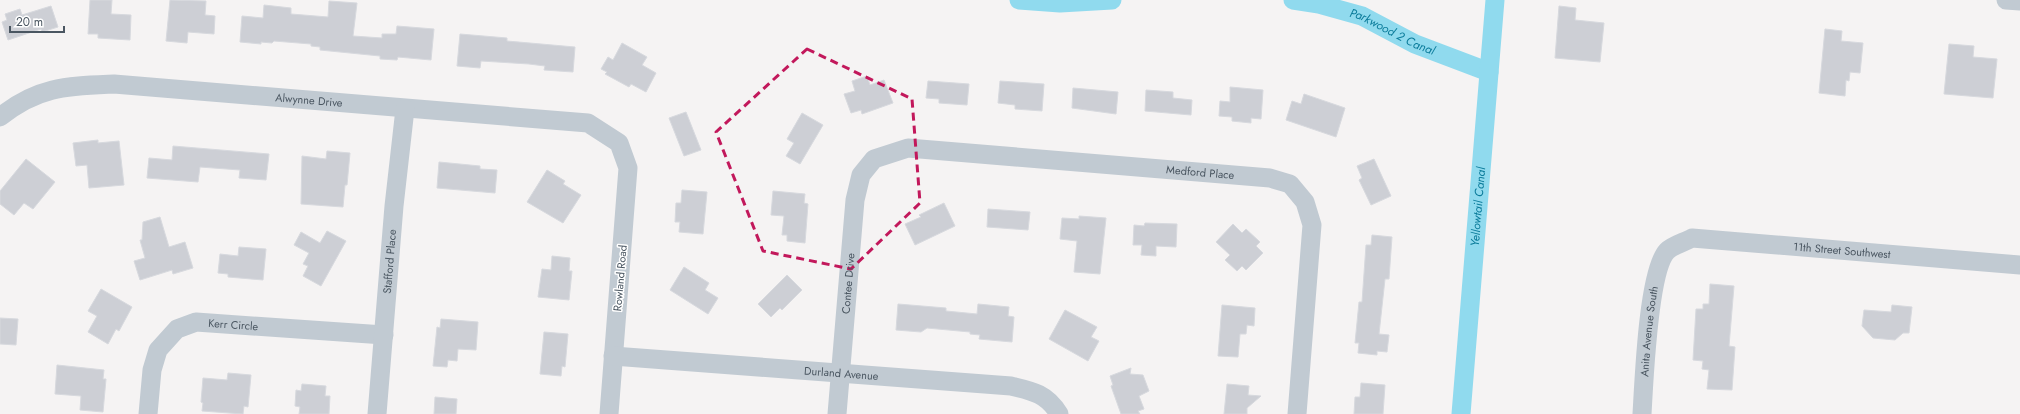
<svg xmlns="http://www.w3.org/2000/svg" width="2020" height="414" font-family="Jost,sans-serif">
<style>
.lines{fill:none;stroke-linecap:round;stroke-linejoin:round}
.canal{stroke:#90daee;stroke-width:19}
.building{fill:#cdcfd5;stroke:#d7d9de}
.minor{stroke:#c1cad2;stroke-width:19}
.marked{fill:none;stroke:#c2185b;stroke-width:3;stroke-dasharray:8 5;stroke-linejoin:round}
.labels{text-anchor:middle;stroke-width:3;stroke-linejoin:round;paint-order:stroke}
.street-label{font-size:11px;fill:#4a5661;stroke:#fff}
.water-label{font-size:12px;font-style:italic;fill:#0c7c9b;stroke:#fff}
</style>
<rect width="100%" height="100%" fill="#f5f3f3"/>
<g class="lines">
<g class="canal">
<path d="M 1019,0 L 1060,3 L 1112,0"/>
<path id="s1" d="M 1293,0 L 1319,4 L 1362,16 L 1415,44 L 1489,72"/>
<path id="s2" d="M 1461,414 L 1495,0"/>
</g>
</g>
<path class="building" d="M 90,0 L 112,0 L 111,14 L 131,15 L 130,40 L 98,38 L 98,34 L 88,34 Z
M 170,0 L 206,1 L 205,15 L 215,16 L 214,34 L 188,32 L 187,43 L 166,41 Z
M 329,1 L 357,3 L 353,36 L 382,38 L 382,34 L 396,34 L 397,26 L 434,29 L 431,60 L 398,57 L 397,60 L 380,59 L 380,56 L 320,50 L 320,47 L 311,46 L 311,44 L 274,41 L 272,43 L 261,42 L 261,44 L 240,42 L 242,16 L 263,18 L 264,5 L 291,8 L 291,14 L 328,17 Z
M 51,6 L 58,27 L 42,32 L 41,29 L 8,40 L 2,22 L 7,20 L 5,14 L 20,9 L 22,15 Z
M 1559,6 L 1576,8 L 1575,20 L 1604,23 L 1600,62 L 1555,58 Z
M 1825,29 L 1842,31 L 1841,41 L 1863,43 L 1860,73 L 1850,72 L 1849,81 L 1846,80 L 1845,96 L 1819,93 Z
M 460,34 L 507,38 L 507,41 L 575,47 L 573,72 L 544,70 L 545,66 L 529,64 L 481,61 L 480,68 L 457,66 Z
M 622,43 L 647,57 L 642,65 L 656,73 L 646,92 L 631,84 L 629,87 L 605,74 L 607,72 L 601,69 L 608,57 L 613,60 Z
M 1949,44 L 1974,46 L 1973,57 L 1997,59 L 1993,98 L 1944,94 Z
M 867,76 L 870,85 L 884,80 L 893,103 L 862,114 L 861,110 L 851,113 L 844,94 L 855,91 L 852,81 Z
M 928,81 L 969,84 L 967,105 L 939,103 L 939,99 L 926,98 Z
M 1000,81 L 1044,84 L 1042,111 L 1015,109 L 1015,105 L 998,103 Z
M 1230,87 L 1263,90 L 1261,119 L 1251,118 L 1251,123 L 1232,121 L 1232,117 L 1219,116 L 1220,101 L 1230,102 Z
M 1073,88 L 1118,92 L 1116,114 L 1072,108 Z
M 1146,90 L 1173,92 L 1173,98 L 1192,100 L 1191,115 L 1145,111 Z
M 1304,94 L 1345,108 L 1336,137 L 1286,120 L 1292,101 L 1301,104 Z
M 686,112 L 701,150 L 684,156 L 669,118 Z
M 802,113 L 823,125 L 800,164 L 786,156 L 794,143 L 787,139 Z
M 98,140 L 98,143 L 119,141 L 124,185 L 89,188 L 87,165 L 76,166 L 73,143 Z
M 173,146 L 269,154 L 266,180 L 239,178 L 240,170 L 200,167 L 198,182 L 147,178 L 149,158 L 172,160 Z
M 327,151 L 350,153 L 347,185 L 345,185 L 343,207 L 301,204 L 302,156 L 326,159 Z
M 26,159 L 55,182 L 33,209 L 24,203 L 14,215 L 0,204 L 0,191 Z
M 1374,159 L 1391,196 L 1371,205 L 1359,180 L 1362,178 L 1357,166 Z
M 439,162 L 480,166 L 480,169 L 497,170 L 495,193 L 437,188 Z
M 547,170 L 565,181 L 563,184 L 581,195 L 563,223 L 527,202 Z
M 682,190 L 707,192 L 703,234 L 679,232 L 680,222 L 675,222 L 676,203 L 681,203 Z
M 773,191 L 805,194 L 804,203 L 808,204 L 805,243 L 787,241 L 787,235 L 782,235 L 784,216 L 771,215 Z
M 944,203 L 955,226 L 915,245 L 905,224 L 921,217 L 919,215 Z
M 988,209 L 1030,212 L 1028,230 L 987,227 Z
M 1079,216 L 1106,218 L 1100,274 L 1074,272 L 1077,241 L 1060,239 L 1062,218 L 1079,219 Z
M 160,217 L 169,247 L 185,242 L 193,268 L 173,274 L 172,270 L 140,280 L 134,261 L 145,258 L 140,240 L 142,240 L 143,222 Z
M 1145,223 L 1177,224 L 1176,247 L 1156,246 L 1156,256 L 1141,255 L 1142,245 L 1133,245 L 1134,225 L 1144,226 Z
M 1233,224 L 1242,233 L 1246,229 L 1260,242 L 1256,246 L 1263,253 L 1246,270 L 1242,266 L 1237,271 L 1225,260 L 1230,255 L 1216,242 Z
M 327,231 L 346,241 L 321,286 L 303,276 L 308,266 L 303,264 L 309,253 L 294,245 L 301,232 L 320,243 Z
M 1372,235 L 1392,237 L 1389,279 L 1385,279 L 1379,334 L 1389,335 L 1387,352 L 1377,351 L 1377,355 L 1358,353 L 1359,343 L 1355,343 L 1359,302 L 1362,302 L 1366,245 L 1371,245 Z
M 239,247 L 266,249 L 263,280 L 228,277 L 228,274 L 218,273 L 220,254 L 238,256 Z
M 552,256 L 570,258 L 569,271 L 572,271 L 569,300 L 538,297 L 542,269 L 551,270 Z
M 684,267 L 709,283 L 705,290 L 718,298 L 708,314 L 670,290 Z
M 787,275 L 802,290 L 782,310 L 780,308 L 771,317 L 758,304 Z
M 1710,284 L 1734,286 L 1729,346 L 1735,347 L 1732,390 L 1707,389 L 1709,370 L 1702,369 L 1703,361 L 1693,360 L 1696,309 L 1703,309 L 1703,304 L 1709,304 Z
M 101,289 L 132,307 L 119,331 L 116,329 L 108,344 L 88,332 L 97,316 L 88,311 Z
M 898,304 L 946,308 L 946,311 L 977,314 L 978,304 L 1009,307 L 1008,316 L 1014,317 L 1012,342 L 979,339 L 980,335 L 970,334 L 970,332 L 927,328 L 921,332 L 896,330 Z
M 1222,305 L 1255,308 L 1254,326 L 1247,325 L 1246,334 L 1240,334 L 1238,357 L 1218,356 Z
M 1892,305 L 1912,307 L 1909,333 L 1903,333 L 1895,340 L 1873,338 L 1862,326 L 1864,310 L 1891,312 Z
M 1065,310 L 1097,327 L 1091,337 L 1099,341 L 1088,361 L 1049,339 Z
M 0,318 L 18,319 L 16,345 L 0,344 Z
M 441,319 L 478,322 L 476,350 L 458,349 L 457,361 L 448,360 L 447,367 L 433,366 L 437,327 L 440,328 Z
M 544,332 L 568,334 L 565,367 L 562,366 L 561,376 L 540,374 Z
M 57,365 L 104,370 L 103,379 L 106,379 L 103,412 L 80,410 L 81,396 L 55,394 Z
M 1131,368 L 1130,374 L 1143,375 L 1149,391 L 1139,396 L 1144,409 L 1138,411 L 1140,414 L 1121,414 L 1111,386 L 1113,385 L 1110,376 Z
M 228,373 L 251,375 L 248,407 L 244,406 L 243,414 L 202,411 L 203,403 L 201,402 L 203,378 L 227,380 Z
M 1361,383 L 1385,385 L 1383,414 L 1354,414 L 1355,397 L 1360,397 Z
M 302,384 L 326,386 L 325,396 L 330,396 L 329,414 L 299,414 L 300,407 L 295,406 L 296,390 L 301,391 Z
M 1227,384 L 1249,386 L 1248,395 L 1261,396 L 1247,408 L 1247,414 L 1224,414 Z
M 435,397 L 457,399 L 456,414 L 434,414 Z"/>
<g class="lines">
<g class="minor">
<path d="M 2006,0 L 2020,1"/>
<path id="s3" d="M 0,117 C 38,86 68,86 114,84 L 588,123 L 619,143 L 628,168 L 609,414"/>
<path id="s4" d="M 613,356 L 1011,386 C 1033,391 1047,394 1059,414"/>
<path id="s5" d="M 148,414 L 152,370 L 158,350 L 177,329 L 196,322 L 384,335"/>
<path id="s6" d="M 377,414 L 394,206 L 405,109"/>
<path id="s7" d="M 837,414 L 855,200 L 861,175 L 874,159 L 908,148 L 1270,178 L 1290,184 L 1305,202 L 1312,225 L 1297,414"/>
<path id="s8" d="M 1642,414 C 1644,382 1648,271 1667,251 C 1673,245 1685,242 1692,238 L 2020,265"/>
</g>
</g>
<path class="marked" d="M 807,49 L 912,99 L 920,203 L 851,269 L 763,251 L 716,132 Z"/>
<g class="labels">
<g class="street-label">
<text dy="4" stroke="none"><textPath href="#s3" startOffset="317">Alwynne Drive</textPath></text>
<text dy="4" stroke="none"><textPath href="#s7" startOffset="590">Medford Place</textPath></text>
<text dy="4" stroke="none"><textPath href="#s8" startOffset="345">11th Street Southwest</textPath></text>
<text dy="4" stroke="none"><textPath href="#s6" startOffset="153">Stafford Place</textPath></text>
<text transform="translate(620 278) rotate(-85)" y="4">Rowland Road</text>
<text dy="4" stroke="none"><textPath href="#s7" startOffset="131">Contee Drive</textPath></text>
<text dy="4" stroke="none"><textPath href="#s5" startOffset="151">Kerr Circle</textPath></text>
<text dy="4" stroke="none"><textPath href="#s8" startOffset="83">Anita Avenue South</textPath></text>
<text dy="4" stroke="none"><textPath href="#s4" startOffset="229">Durland Avenue</textPath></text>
</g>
<g class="water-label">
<text dy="4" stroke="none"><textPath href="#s1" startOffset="105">Parkwood 2 Canal</textPath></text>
<text dy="4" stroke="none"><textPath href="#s2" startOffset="208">Yellowtail Canal</textPath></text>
</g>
</g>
<path d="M10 26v6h54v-6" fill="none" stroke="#4a5661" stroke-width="2"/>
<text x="16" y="26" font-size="12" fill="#4a5661" stroke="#ffffff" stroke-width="3" paint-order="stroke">20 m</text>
</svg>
